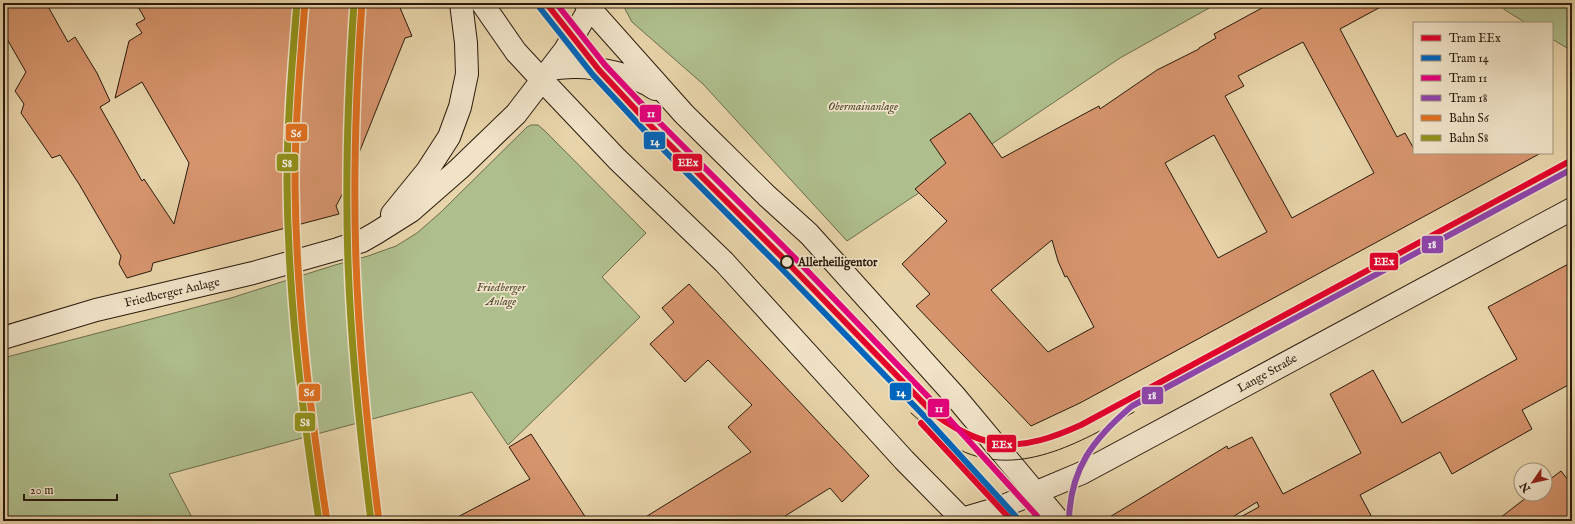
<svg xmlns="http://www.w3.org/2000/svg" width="1575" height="524" font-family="'IM FELL English',serif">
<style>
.green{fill:#afbe8d;stroke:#6c6c4c}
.building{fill:#d6946d;stroke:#291a0c;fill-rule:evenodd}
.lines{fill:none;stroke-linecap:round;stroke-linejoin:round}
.secondary-casing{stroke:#291a0c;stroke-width:24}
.secondary{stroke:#f0e3c8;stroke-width:22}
.tram{stroke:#291a0c;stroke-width:1}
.rail-1-casing{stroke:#f0e3c8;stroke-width:10}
.rail-2-casing{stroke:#f0e3c8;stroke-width:10}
.rail-1{stroke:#e1701f;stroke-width:7}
.rail-2{stroke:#91901a;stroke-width:7}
.tram-1-casing{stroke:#f0e3c8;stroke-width:9}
.tram-2-casing{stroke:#f0e3c8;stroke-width:9}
.tram-3-casing{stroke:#f0e3c8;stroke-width:9}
.tram-4-casing{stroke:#f0e3c8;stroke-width:9}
.tram-1{stroke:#e4002b;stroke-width:6}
.tram-2{stroke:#0065bd;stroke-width:6}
.tram-3{stroke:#e5007d;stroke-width:6}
.tram-4{stroke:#8e44ad;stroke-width:6}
.stop-dot{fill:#f0e3c8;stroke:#291a0c;stroke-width:2}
.labels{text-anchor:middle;stroke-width:3.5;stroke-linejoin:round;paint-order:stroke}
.park-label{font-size:12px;font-style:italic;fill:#514b33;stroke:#f0e3c8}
.stop-label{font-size:12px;font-weight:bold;fill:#291a0c;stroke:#f0e3c8;text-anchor:start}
.street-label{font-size:12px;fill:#291a0c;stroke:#f0e3c8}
.line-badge{stroke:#f0e3c8;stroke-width:1.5}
.badge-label{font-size:11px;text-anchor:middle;font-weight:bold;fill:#fff}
</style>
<rect width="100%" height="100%" fill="#e8d4aa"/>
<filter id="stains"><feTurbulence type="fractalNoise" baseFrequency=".005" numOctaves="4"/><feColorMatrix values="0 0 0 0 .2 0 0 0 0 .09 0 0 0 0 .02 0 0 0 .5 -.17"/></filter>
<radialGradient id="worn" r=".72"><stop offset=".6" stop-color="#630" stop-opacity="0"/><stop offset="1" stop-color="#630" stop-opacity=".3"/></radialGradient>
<path class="green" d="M 628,3 L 1218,3 L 1120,58 L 847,241 L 703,84 L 632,22 L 625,9 Z
M 1499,3 L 1572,3 L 1572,51 L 1552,39 L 1552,23 L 1526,23 L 1505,10 Z
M 531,125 L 538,125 L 545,131 L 646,233 L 602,277 L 640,317 L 508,445 L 472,392 L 169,474 L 194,521 L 3,521 L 3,358 L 231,298 L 335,265 L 368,256 L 396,246 L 417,233 L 441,212 L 527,127 Z"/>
<path class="building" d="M 3,3 L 46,3 L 68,42 L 75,37 L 97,73 L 110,101 L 100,107 L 142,181 L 144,179 L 174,224 L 189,163 L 142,82 L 115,98 L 129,41 L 142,33 L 136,24 L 145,19 L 136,3 L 398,3 L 412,36 L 405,38 L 343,193 L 336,206 L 339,214 L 153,263 L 151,271 L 127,278 L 119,264 L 121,256 L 79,184 L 60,155 L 52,158 L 21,113 L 24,104 L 15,91 L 26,72 L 3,32 Z
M 1271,3 L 1388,3 L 1340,29 L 1397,137 L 1405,133 L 1414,149 L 1414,153 L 1541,153 L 1080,403 L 1031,426 L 916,306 L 930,294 L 902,264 L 947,221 L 915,189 L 946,163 L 930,140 L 970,113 L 1002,158 L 1099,106 L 1100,109 L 1157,70 L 1199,49 L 1199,48 L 1216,38 L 1214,34 ZM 1303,42 L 1374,173 L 1292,218 L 1225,96 L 1244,86 L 1238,76 ZM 1214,135 L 1267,232 L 1218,258 L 1165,163 ZM 1052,240 L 1058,261 L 1065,277 L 1067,276 L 1094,327 L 1048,352 L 991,290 Z
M 1572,262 L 1572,383 L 1522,410 L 1532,429 L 1452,474 L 1440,452 L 1360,495 L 1374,521 L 1233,521 L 1259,507 L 1257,502 L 1226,521 L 1103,521 L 1227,446 L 1228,449 L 1252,437 L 1283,494 L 1361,453 L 1330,394 L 1373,370 L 1402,423 L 1517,359 L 1488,307 Z
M 689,284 L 869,476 L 842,502 L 830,488 L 777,521 L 639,521 L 751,452 L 728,427 L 752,405 L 708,360 L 685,382 L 650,344 L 674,322 L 662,308 Z
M 531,434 L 588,521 L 450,521 L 530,479 L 509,447 Z
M 1561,471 L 1572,485 L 1572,521 L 1496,521 L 1531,494 L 1545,494 L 1545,483 Z"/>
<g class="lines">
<g class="secondary-casing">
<path id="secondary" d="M 482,3 L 516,52 L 543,81 L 617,159 L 724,262 L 904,460 L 964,521
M 585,3 L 684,114 L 767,196 L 809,234 L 954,395 L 1059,521
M 551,69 C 558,68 566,67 573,67 C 594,66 638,76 655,89
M 392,214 L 427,171 L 449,137 L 460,107 L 467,74 L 466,43 L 461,3
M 3,338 L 96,310 L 253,273 L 338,249 L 362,241 L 376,233 L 411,211 L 459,169 L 516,114 L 565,50 L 593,3
M 955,521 L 999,508 L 1082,473 L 1572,209"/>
</g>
<use href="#secondary" class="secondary"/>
<path class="tram" d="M 911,413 C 925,425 938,439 954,447 C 1016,481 1081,442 1134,412"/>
<g class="rail-1-casing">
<path id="rail-1" d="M 305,3 C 300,63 295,124 295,184 C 296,297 310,410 327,521
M 362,3 C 356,89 353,176 356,262 C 359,349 368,435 379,521"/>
</g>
<g class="rail-2-casing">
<path id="rail-2" d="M 297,3 C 292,63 287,124 287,184 C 288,297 302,410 319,521
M 354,3 C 348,89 345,176 348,262 C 351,349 360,435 371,521"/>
</g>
<use href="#rail-1" class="rail-1"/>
<use href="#rail-2" class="rail-2"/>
<g class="tram-1-casing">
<path id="tram-1" d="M 546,3 L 599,70 L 650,125 L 787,262 L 934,414 C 989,453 1021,452 1081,425 L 1572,160
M 921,423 L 1012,521"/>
</g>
<g class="tram-2-casing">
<path id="tram-2" d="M 540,8 L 593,75 L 644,130 L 781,268 L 927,419 L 1020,521"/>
</g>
<g class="tram-3-casing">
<path id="tram-3" d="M 556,3 L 605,65 L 656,119 L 793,256 L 939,408 L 1037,516"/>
</g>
<g class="tram-4-casing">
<path id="tram-4" d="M 1069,521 C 1070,469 1093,439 1132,406 L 1572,169"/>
</g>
<use href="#tram-1" class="tram-1"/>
<use href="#tram-2" class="tram-2"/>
<use href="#tram-3" class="tram-3"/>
<use href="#tram-4" class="tram-4"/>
</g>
<circle class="stop-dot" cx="787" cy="262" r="6"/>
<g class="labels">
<g class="park-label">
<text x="863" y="110">Obermainanlage</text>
<text x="501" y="291">Friedberger<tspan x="501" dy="14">Anlage</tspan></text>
</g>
<g class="stop-label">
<text x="798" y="266">Allerheiligentor</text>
</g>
<g class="street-label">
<text transform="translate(172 292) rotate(-13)" y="4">Friedberger Anlage</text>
<text transform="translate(1267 373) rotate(-29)" y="4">Lange Straße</text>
</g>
</g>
<g class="line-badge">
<rect x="639" y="104" width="23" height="19" rx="4" fill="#e5007d"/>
<rect x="285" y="123" width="23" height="19" rx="4" fill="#e1701f"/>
<rect x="643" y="131" width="23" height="19" rx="4" fill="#0065bd"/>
<rect x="672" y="153" width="31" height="19" rx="4" fill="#e4002b"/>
<rect x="276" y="153" width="23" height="19" rx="4" fill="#91901a"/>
<rect x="1421" y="235" width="23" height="19" rx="4" fill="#8e44ad"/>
<rect x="1369" y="252" width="30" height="19" rx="4" fill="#e4002b"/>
<rect x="889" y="382" width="23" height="19" rx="4" fill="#0065bd"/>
<rect x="298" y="383" width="23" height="19" rx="4" fill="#e1701f"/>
<rect x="1141" y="386" width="23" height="19" rx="4" fill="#8e44ad"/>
<rect x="927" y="398" width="23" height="20" rx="4" fill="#e5007d"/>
<rect x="294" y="412" width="22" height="20" rx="4" fill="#91901a"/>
<rect x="986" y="434" width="31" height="19" rx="4" fill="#e4002b"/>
</g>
<g class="badge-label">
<text x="651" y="117">11</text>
<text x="296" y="137">S6</text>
<text x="655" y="145">14</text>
<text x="688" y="166">EEx</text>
<text x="287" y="167">S8</text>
<text x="1432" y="248">18</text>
<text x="1384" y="265">EEx</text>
<text x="901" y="396">14</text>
<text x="309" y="396">S6</text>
<text x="1152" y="399">18</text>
<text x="939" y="412">11</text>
<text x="305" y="426">S8</text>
<text x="1002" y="448">EEx</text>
</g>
<rect width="1575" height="524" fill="none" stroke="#e8d4aa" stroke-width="16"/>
<rect x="4" y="4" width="1567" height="516" fill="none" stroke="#291a0c" stroke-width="2"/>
<rect x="8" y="8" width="1559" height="508" fill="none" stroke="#291a0c"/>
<rect x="1413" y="22" width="140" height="132" fill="#f0e3c8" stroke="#a0937d"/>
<rect x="1421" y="35" width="20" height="6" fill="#e4002b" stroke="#a0937d"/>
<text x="1449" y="42" font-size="12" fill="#291a0c">Tram EEx</text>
<rect x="1421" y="55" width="20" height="6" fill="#0065bd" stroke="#a0937d"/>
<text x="1449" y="62" font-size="12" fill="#291a0c">Tram 14</text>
<rect x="1421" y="75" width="20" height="6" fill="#e5007d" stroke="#a0937d"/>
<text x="1449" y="82" font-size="12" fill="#291a0c">Tram 11</text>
<rect x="1421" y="95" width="20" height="6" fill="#8e44ad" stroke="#a0937d"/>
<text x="1449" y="102" font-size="12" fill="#291a0c">Tram 18</text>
<rect x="1421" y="115" width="20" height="6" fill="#e1701f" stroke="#a0937d"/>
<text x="1449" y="122" font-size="12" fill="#291a0c">Bahn S6</text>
<rect x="1421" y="135" width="20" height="6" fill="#91901a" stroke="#a0937d"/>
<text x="1449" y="142" font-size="12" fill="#291a0c">Bahn S8</text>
<g transform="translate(1533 482) rotate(236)"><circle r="19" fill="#f0e3c8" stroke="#a0937d"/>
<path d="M0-3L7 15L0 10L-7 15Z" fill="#8f2418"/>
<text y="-6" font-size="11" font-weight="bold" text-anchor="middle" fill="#291a0c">N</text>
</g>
<path d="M24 494v6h93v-6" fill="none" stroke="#291a0c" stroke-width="2"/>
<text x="30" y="494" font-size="12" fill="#291a0c" stroke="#f0e3c8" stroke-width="3" paint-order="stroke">20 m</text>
<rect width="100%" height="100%" filter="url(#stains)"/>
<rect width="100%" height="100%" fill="url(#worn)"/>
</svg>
